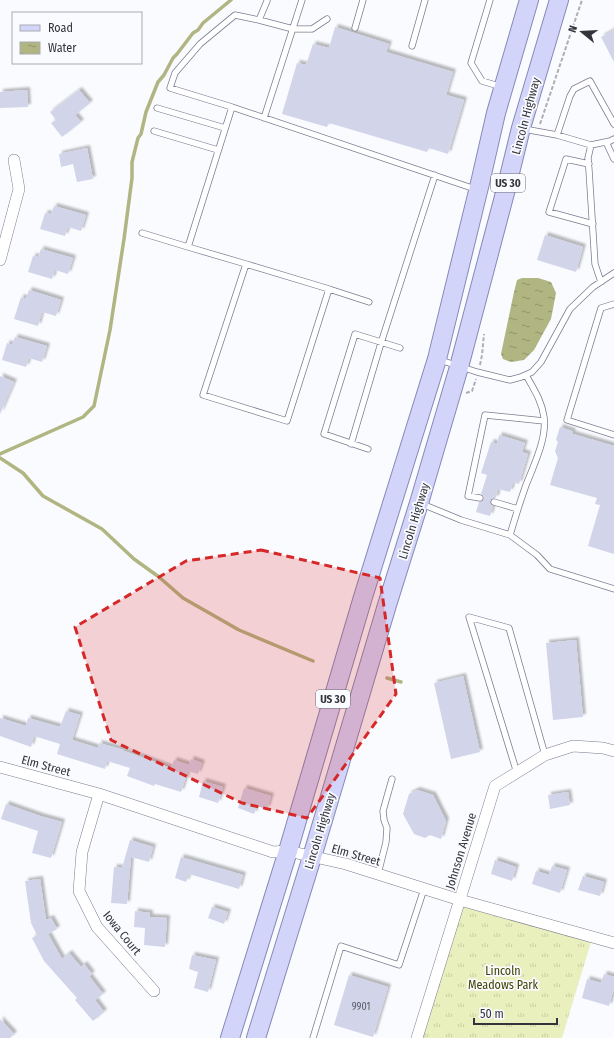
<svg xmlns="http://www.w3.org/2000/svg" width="614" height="1038" font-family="'Fira Sans Condensed',sans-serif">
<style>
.grass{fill:url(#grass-tufts)}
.water{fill:url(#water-ripples)}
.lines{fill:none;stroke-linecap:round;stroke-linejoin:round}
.stream{stroke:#b0b581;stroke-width:3.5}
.building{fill:#d2d4e9;filter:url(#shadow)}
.service-casing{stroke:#7b7d90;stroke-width:7}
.minor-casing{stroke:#7b7d90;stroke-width:12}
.primary-casing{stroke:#8689b5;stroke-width:20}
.path{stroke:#aeafb5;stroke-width:2;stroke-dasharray:4 2;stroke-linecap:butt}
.service{stroke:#fff;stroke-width:5.5}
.minor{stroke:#fff;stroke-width:11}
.primary{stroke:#d2d4fa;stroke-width:18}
.marked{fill:#d62828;fill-opacity:0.2;stroke:#d62828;stroke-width:3;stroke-dasharray:8 5;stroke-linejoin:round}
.labels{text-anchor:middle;stroke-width:3.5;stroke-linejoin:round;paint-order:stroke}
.number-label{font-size:10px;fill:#5a5b66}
.shield{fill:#fafbff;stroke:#6e6f76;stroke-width:1}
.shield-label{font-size:11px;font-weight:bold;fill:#32333b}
.street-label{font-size:12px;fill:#32333b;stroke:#fafbff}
.park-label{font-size:12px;fill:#3f4201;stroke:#fafbff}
</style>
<defs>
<pattern id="grass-tufts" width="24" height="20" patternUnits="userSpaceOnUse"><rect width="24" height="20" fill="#eaefbe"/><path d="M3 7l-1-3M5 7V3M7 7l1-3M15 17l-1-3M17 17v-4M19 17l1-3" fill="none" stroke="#c9cda4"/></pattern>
<pattern id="water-ripples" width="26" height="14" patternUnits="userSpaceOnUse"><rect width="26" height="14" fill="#b0b581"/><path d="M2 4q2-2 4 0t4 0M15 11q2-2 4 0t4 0" fill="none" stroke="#90946b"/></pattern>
<filter id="shadow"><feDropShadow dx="3" dy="-3" stdDeviation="1" flood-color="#0004"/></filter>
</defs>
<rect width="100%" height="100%" fill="#fafbff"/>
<path class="grass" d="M 462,903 L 591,942 L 562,1038 L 421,1038 Z"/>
<path class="water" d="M 522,278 L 538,278 L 551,282 L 556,293 L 551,319 L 534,350 L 524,360 L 511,362 L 503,359 L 501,354 L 514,292 L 517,280 Z"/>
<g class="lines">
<path class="stream" d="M 0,454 L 83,417 L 94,406 L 110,330 L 124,239 L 132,178 L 132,162 L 138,138 L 141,134 L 146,112 L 158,82 L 164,75 L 173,58 L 177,54 L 193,33 L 198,30 L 203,23 L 231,0
M 0,458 L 23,473 L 43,496 L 102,529 L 134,559 L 159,577 L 183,598 L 239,630 L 313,661
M 387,678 L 401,682"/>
</g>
<path class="building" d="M 335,27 L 389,44 L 386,52 L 453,72 L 446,95 L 464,100 L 448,154 L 429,148 L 427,152 L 329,123 L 327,127 L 282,114 L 297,63 L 306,65 L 313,44 L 329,48 Z
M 614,30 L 614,62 L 601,37 Z
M 27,90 L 28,107 L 0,108 L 0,92 Z
M 79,90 L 90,103 L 75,115 L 81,122 L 62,137 L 51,123 L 56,120 L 50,112 Z
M 87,148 L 93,179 L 77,182 L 73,164 L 61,167 L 59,154 Z
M 54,206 L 86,215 L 81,231 L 68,227 L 65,236 L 40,229 L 45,213 L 51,214 Z
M 545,235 L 583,247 L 576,272 L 537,260 Z
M 41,249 L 73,258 L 68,274 L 55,270 L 52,279 L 28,272 L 33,256 L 38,257 Z
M 29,290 L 61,300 L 56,316 L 42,312 L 38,326 L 14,319 L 21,297 L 26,299 Z
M 15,337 L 47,346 L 42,362 L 29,358 L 26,367 L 2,360 L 7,343 L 12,345 Z
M 0,376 L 14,382 L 0,414 Z
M 560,427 L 572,431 L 573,434 L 614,446 L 614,554 L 588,546 L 600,505 L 595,504 L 597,498 L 550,485 L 558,458 L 555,451 L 558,442 L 556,440 Z
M 499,435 L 525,443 L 522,452 L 528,454 L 519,484 L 513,482 L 510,492 L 498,489 L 496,498 L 493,498 L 491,499 L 490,503 L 493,506 L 490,516 L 476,512 L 479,502 L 483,501 L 484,498 L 484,496 L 481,494 L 487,475 L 481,473 L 491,442 L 497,444 Z
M 576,640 L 583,717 L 553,720 L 546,643 Z
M 463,676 L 480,752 L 451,759 L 434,683 Z
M 66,711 L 80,715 L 72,740 L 98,748 L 99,743 L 124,750 L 124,751 L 171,768 L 174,760 L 189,765 L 191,759 L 202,763 L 198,774 L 188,771 L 181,792 L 155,784 L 154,786 L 127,776 L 130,768 L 107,761 L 105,769 L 57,754 L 60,744 L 34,736 L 31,747 L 0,736 L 0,718 L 26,726 L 28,718 L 60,727 Z
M 203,781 L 223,787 L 218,803 L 199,797 Z
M 244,788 L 271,796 L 267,809 L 257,806 L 254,814 L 238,808 Z
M 417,790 L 433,795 L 446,821 L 441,839 L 430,835 L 425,838 L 414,834 L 403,814 L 409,794 Z
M 568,792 L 570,805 L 550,809 L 548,795 Z
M 6,804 L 40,816 L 62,822 L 51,858 L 32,853 L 38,831 L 1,819 Z
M 130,840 L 153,847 L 149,862 L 131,857 L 127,904 L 111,903 L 114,867 L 122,868 Z
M 181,857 L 243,875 L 239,889 L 189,874 L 186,882 L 175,878 Z
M 495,860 L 516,867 L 512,881 L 491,874 Z
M 552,866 L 567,870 L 560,893 L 532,884 L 536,871 L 549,875 Z
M 583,876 L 604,882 L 600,896 L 578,890 Z
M 40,879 L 46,920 L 51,918 L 57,929 L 48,934 L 62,959 L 69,953 L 81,967 L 84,964 L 92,974 L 89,976 L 103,994 L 95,1000 L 104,1012 L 93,1021 L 75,1000 L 77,998 L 44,961 L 32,938 L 37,935 L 31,923 L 25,881 Z
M 212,907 L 228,912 L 224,924 L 208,918 Z
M 135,911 L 150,913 L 150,917 L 167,918 L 165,947 L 144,945 L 145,928 L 134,927 Z
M 192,955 L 216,960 L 208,992 L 194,988 L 198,972 L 189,969 Z
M 604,974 L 614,977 L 614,988 L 609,1006 L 582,998 L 587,979 L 601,983 Z
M 349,975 L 388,987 L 373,1037 L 334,1025 Z
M 0,1019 L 14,1034 L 10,1038 L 0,1038 Z"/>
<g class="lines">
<g class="service-casing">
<path id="service" d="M 490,0 L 471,63 L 482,81 L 502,87
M 327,19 L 312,29 L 293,29 L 259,20 L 235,15 L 200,44 L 175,73 L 170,88 L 232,107 L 475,189
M 259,20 L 267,1
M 355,28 L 363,0
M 412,46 L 425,0
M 232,107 L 188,247 L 246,264 L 203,395 L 287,421 L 329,289 L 369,302
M 157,108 L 225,128
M 264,118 L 302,0
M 524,129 L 557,135 L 591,145 L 610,141 L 614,139
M 154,131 L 218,150
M 557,135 L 570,96 L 574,89 L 590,81 L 614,124
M 606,142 L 614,159
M 591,145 L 588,158 L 589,170 L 595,264 L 601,282
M 589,164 L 566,159 L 549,212 L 593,224
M 142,233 L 188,247
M 246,264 L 329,289
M 614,304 L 601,308 L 567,420 L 614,435
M 440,360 L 477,372 L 510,380 L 521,377 L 532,372 L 541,362 L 570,309 L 593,287 L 614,273
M 351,444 L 381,343 L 435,175
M 368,449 L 324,434 L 355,334 L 400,348
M 480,498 L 468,496 L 485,415 L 544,421
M 494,502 L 518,509
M 422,504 L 461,520 L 510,535 L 537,555 L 550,569 L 614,589
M 510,535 C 515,518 520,502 526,485 C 534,465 547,438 544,417 C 542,401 533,388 526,375
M 517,773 L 469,617 L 509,628 L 545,755
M 378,874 L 386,842 L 387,828 L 384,820 L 383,811 L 392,779
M 313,1038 L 341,946 L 399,965 L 424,889"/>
</g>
<g class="minor-casing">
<path id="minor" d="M 0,260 L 19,189 L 14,160
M 0,767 L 99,794 L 273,852 L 288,851 L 346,864 L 460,900 L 614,943
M 99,794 L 82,852 L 79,891 L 97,927 L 154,991
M 417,1038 L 495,786 L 545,755 L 573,746 L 603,748 L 614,751"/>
</g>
<g class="primary-casing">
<path id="primary" d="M 230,1038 L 288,851 L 363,597 L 437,359 L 480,183 L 496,113 L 529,0
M 256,1038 L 312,857 L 387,605 L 419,503 L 459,367 L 506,189 L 521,128 L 559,0"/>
</g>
<path class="path" d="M 540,124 L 582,0
M 480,365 L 482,355 L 484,334
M 466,393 L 472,391 L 476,379"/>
<use href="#service" class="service"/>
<use href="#minor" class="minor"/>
<use href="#primary" class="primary"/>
</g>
<path class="marked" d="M 261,550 L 380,578 L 396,694 L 307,818 L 242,803 L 111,740 L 75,627 L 186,561 Z"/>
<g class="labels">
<g class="number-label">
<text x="361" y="1010">9901</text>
</g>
<g class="shield">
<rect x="491" y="174" width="34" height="18" rx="3"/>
<rect x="316" y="690" width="34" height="18" rx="3"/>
</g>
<g class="shield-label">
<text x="508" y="187">US 30</text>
<text x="333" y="703">US 30</text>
</g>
<g class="street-label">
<text transform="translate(526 116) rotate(-75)" y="4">Lincoln Highway</text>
<text transform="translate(414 521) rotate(-73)" y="4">Lincoln Highway</text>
<text transform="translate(46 766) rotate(15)" y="4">Elm Street</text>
<text transform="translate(320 831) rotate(-73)" y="4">Lincoln Highway</text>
<text transform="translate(461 851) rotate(-73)" y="4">Johnson Avenue</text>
<text transform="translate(356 855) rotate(16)" y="4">Elm Street</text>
<text transform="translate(122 933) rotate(51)" y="4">Iowa Court</text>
</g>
<g class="park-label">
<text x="503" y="975">Lincoln<tspan x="503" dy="14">Meadows Park</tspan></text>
</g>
</g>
<rect x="12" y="12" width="130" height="52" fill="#fafbff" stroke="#aaabb1"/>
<rect x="20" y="25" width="20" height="6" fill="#d2d4fa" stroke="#aaabb1"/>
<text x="48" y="32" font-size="12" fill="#32333b">Road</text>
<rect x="20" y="42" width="20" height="12" fill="url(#water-ripples)" stroke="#aaabb1"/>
<text x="48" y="52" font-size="12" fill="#32333b">Water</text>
<g transform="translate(582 32) rotate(288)" stroke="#fafbff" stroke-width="3" paint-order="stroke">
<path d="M0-3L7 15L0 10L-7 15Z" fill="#32333b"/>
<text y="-6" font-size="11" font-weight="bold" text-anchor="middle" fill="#32333b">N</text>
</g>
<path d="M474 1018v6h83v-6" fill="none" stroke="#32333b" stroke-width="2"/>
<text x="480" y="1018" font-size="12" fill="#32333b" stroke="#fafbff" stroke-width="3" paint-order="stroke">50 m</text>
</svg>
